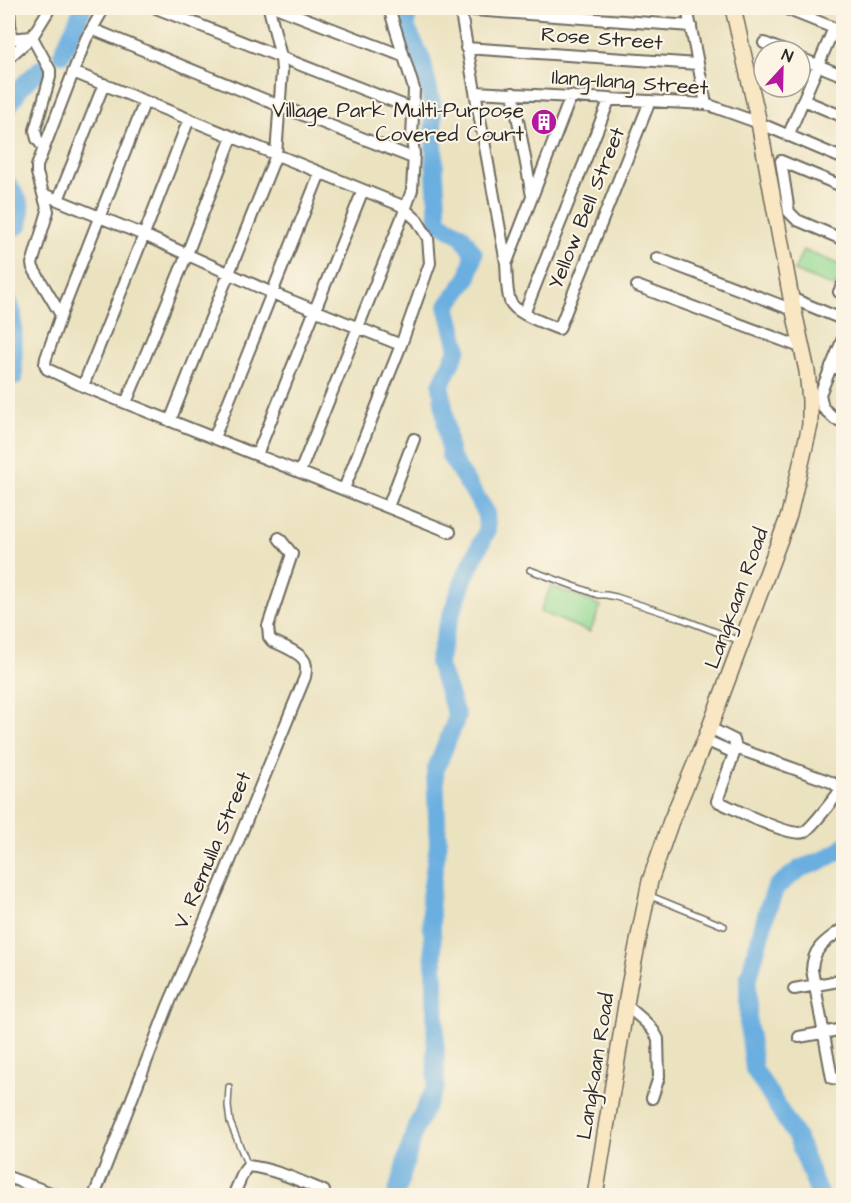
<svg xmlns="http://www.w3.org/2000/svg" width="851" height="1203" font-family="'Architects Daughter',sans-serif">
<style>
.green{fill:#92d992;stroke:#5e825e;stroke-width:1.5}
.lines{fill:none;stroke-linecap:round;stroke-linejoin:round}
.river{stroke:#6aafe0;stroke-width:18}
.lane-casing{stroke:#6e6b5f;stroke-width:8}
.street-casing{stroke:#6e6b5f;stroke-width:14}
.secondary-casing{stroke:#6e6b5f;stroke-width:18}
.lane{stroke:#fff;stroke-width:5}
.street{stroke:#fff;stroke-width:10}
.secondary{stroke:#f9e7c3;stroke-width:15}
.labels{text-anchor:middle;stroke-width:4.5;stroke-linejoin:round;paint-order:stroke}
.street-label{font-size:21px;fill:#2b2b2b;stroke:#fcf5e5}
.poi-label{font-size:21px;fill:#2b2b2b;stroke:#fcf5e5;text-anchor:end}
</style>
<rect width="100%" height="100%" fill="#fcf5e5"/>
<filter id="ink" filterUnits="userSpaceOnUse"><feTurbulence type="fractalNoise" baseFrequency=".0167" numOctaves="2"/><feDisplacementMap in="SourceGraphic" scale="12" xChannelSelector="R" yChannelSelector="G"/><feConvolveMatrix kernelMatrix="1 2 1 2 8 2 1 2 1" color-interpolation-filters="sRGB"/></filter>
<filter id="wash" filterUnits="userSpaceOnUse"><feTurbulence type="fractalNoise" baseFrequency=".008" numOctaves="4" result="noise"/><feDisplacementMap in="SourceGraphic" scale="24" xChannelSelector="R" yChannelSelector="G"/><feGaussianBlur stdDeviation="1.35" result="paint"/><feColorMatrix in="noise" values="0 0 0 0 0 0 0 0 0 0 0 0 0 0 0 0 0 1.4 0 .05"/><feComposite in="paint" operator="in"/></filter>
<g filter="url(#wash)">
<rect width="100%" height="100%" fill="#ebe2c0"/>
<path class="green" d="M 803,250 L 843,266 L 834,287 L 794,271 Z
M 551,586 L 601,606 L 590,632 L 540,612 Z"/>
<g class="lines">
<path class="river" d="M 62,54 L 83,8
M 8,107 L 21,87 L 40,69
M 8,184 C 19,201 24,203 19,225 L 8,231
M 8,300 L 13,313 L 14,377
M 396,1196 L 415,1129 L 436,1086 L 435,980 L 430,897 L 438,845 L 435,771 L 457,717 L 438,663 L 446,629 L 465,576 L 487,531 L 486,512 L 450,456 L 441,385 L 458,348 L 447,306 L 468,278 L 474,254 L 462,236 L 438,221 L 435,175 L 433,108 L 422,59 L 406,27 L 408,8
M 820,1196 L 797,1138 L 754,1069 L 748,1022 L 748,980 L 768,908 L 776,887 L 801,868 L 821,861 L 839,851 L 844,846"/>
</g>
</g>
<g filter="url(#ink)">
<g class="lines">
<g class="lane-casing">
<path id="lane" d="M 530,570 L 598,595 L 606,595 L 616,597 L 677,617 L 740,641
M 648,895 L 724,926
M 229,1087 L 228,1106 L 230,1122 L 248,1166"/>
</g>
<g class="street-casing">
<path id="street" d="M 9,8 L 11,38
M 156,8 L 413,109
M 278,8 L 403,56
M 460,8 L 506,263 C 507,274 506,290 510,301 C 515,314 547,324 559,329 L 650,101
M 687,8 L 706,104
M 784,8 L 844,32
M 460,9 L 691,26
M 92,29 L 280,106 L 413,158
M 8,39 L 32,37 L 50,70 L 50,77 L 35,130 L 37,139 L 44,148
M 764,43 L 784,51
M 466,48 L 698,64
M 8,58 L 32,37 L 50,8
M 800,58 L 844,76
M 73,72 L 400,205 L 417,220 L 428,238 L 430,263 L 401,345 L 344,489
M 476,92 L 706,104 L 759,123 L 844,159
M 513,93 L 532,196
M 803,100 L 844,117
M 145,101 L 61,315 L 46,358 L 45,364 L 47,369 L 83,386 L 450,532
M 788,136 L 834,28
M 781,161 L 789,212 L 797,220 L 844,240
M 781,161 L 844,187
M 43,194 L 144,235 L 272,293 L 401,345
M 58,200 L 104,84
M 657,258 L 793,310
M 507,262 L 571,96
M 844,282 L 839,292 L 844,294
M 637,286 L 803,348
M 791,298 L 844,320
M 524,314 L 610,98
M 61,315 L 33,268 L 32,264 L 48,211 L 37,173 L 37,166 L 86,39 L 104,8
M 844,336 L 820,394 L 823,408 L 835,419 L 844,422
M 831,366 L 844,371
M 83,386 L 144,235 L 189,119
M 126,403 L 187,254 L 232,137
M 170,421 L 276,155 L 282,71 L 281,57 L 269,8
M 214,438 L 320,173
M 257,455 L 363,190
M 300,472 L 405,210 L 412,190 L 414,154 L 412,139 L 414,89 L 389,8
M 388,507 L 414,439
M 710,728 L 734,740 L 736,748
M 705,740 L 730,751 L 736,748 L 831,782 L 844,791
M 736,748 L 717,801 C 733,808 790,838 804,832 C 812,828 834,798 841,790
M 844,928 C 826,941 813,947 812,970 L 832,1078 L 837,1079 L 844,1078
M 794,989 L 844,980
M 626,1005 C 637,1015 652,1025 658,1039 L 659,1077 L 652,1098
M 799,1037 L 844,1029
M 8,1177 L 59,1196
M 94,1196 L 168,1006 L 221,883 L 305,677 C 306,672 307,667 305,662 C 301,653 281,645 272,641 L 269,637 L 268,626 L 292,554 L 279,538
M 233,1196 L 244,1171 L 248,1166 C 275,1169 300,1181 324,1191"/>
</g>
<g class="secondary-casing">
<path id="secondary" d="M 595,1196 L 629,986 L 650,881 L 671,821 L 705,740 L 789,515 L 810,425 L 810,400 L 807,371 L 791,298 L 759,123 L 733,8"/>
</g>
<use href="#lane" class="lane"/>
<use href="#street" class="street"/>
<use href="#secondary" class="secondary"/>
</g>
</g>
<defs>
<g id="building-disc" transform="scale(1.35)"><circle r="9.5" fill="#b5179e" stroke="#fcf5e5"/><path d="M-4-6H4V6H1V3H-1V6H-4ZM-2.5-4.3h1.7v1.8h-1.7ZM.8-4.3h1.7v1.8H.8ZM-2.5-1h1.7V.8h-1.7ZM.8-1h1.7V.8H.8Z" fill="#fff"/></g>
</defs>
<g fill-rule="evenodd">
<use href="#building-disc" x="544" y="122"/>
</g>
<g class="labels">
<g class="street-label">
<text transform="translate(602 38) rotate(4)" y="7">Rose Street</text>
<text transform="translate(630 82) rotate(4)" y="7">Ilang-Ilang Street</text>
<text transform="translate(586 208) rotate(-68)" y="7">Yellow Bell Street</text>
<text transform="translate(736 598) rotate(-70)" y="7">Langkaan Road</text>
<text transform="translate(212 850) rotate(-67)" y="7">V. Remulla Street</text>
<text transform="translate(595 1066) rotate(-81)" y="7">Langkaan Road</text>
</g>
<g class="poi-label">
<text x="524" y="117">Village Park Multi-Purpose<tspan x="524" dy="24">Covered Court</tspan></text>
</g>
</g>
<rect width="851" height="1203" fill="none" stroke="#fcf5e5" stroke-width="30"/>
<g transform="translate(782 69) rotate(22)"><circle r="28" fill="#fcf5e5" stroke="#a8a49b" stroke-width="1.5"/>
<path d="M0-4.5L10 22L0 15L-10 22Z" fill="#b5179e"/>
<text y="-9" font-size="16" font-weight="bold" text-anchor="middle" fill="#2b2b2b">N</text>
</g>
</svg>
